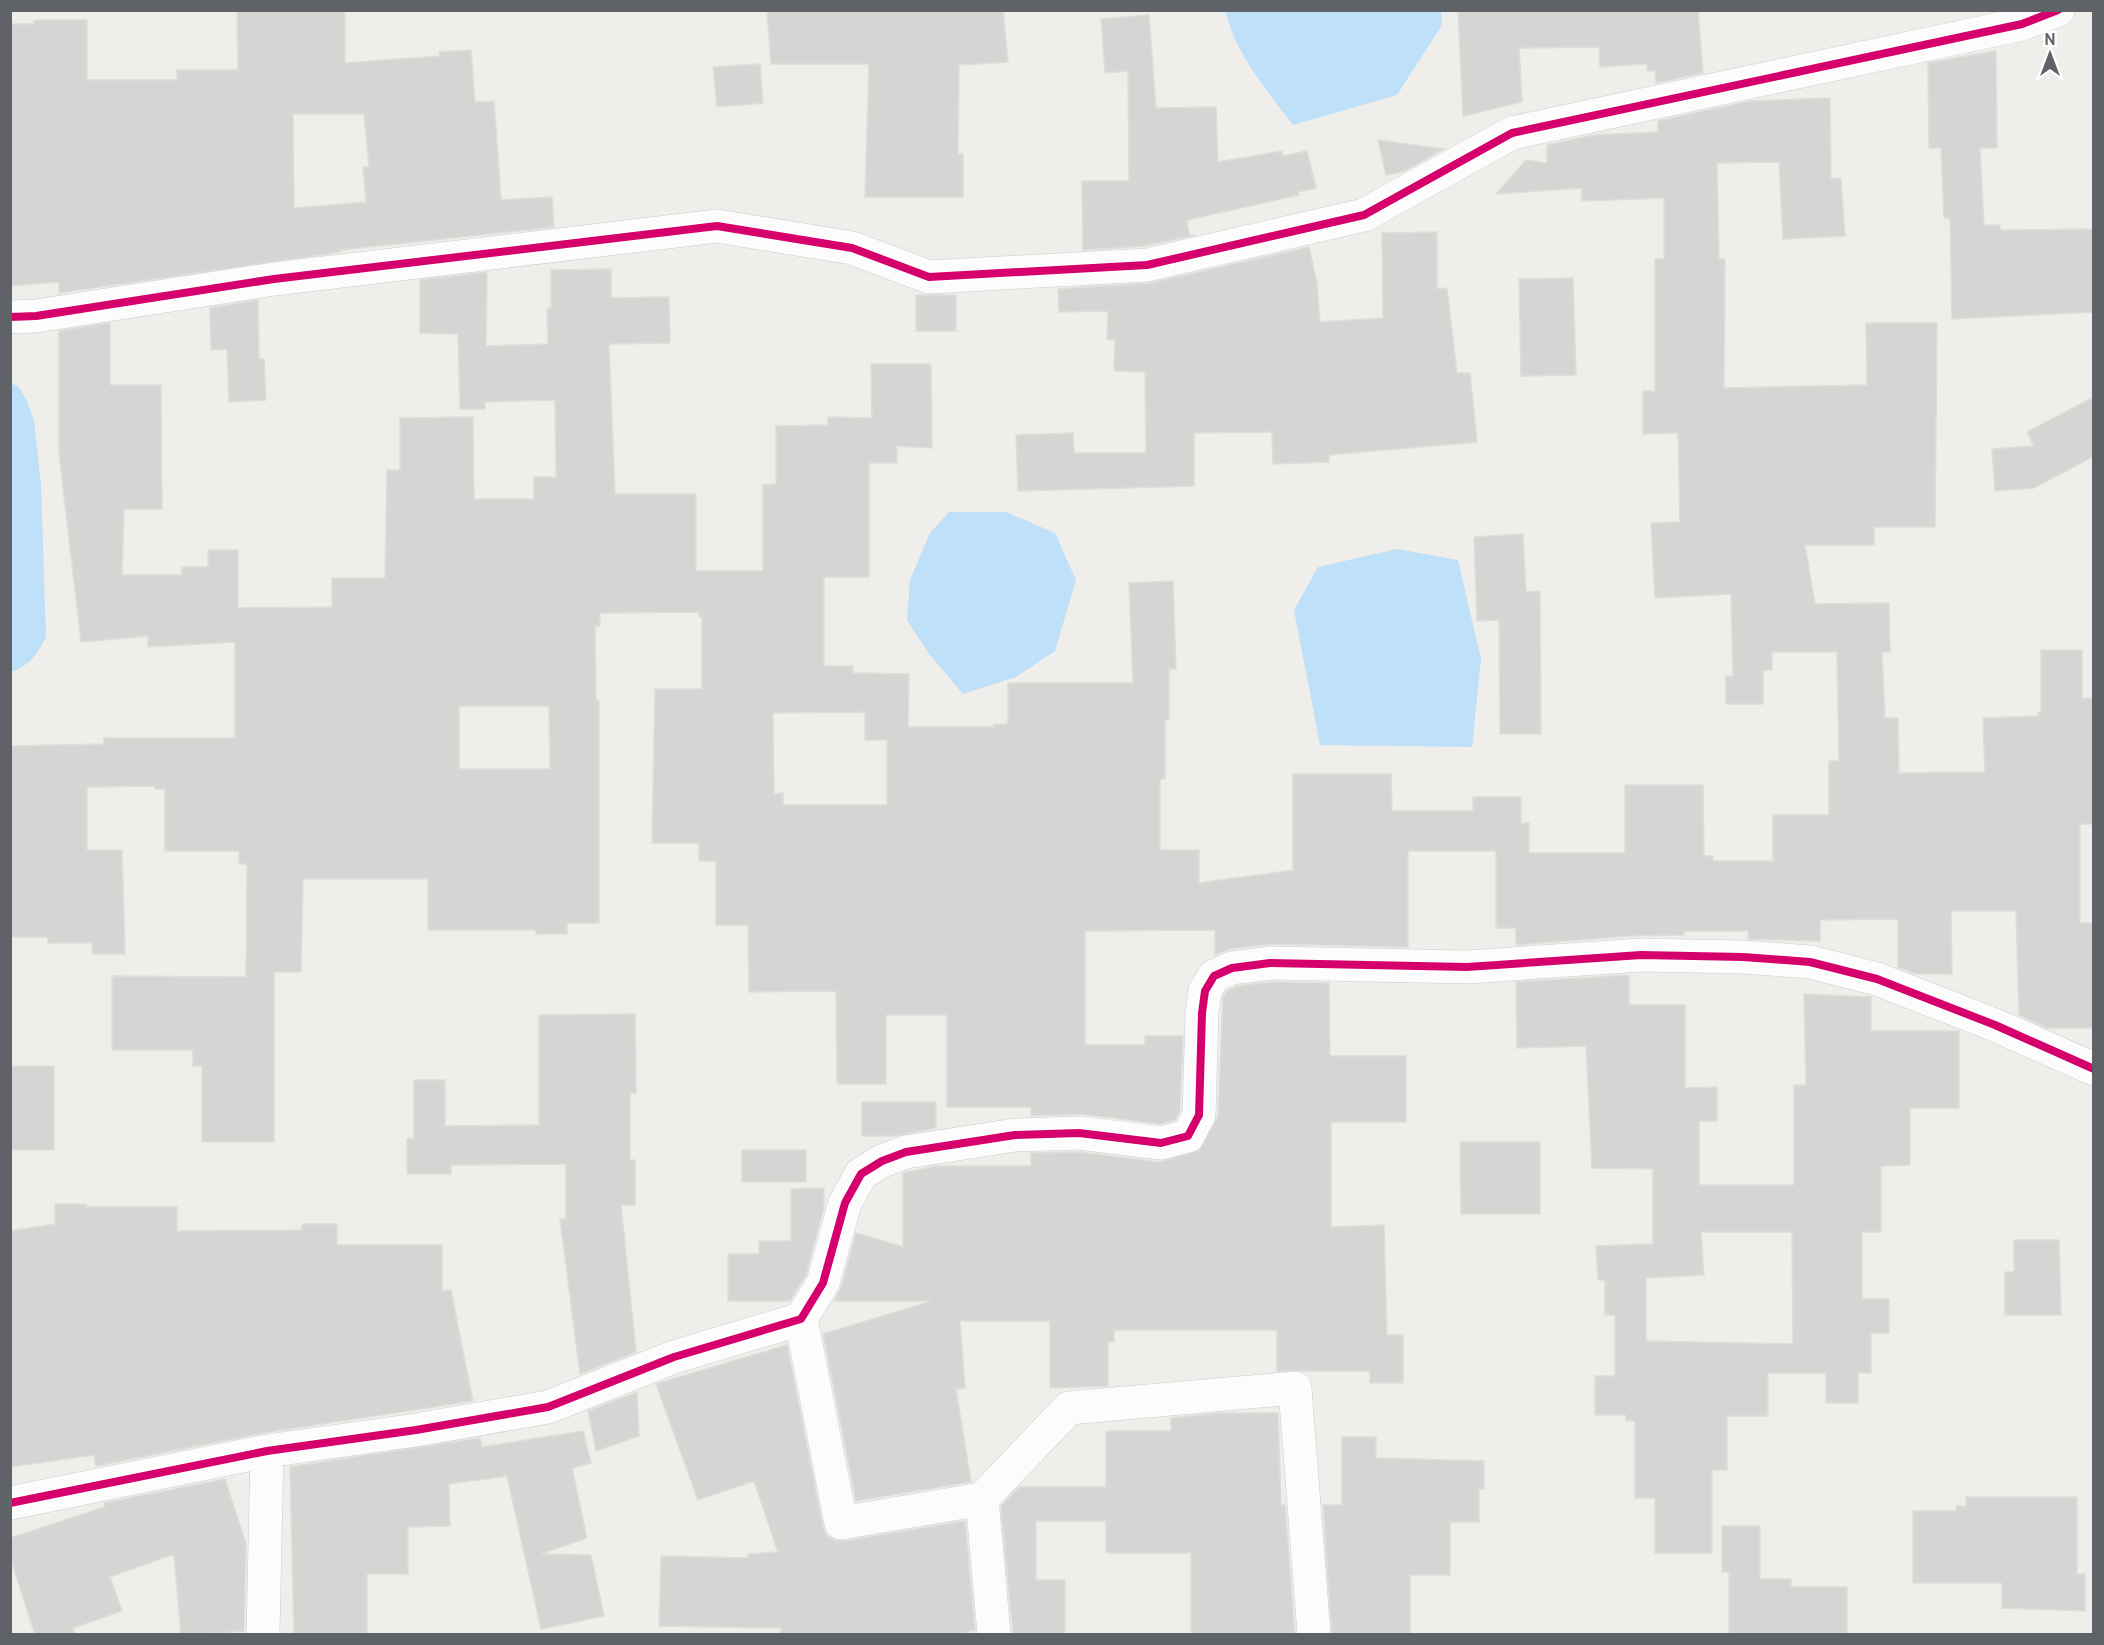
<svg xmlns="http://www.w3.org/2000/svg" width="2104" height="1645" font-family="Overpass,sans-serif">
<style>
.water{fill:#bfe0f9}
.building{fill:#d6d5d3;stroke:#deddd9;stroke-width:1.5;fill-rule:evenodd}
.lines{fill:none;stroke-linecap:round;stroke-linejoin:round}
.minor-casing{stroke:#cbcccc;stroke-width:34}
.minor{stroke:#fdfcfc;stroke-width:33}
.cycleway-casing{stroke:#fff;stroke-width:11}
.cycleway{stroke:#d6006c;stroke-width:8}
</style>
<rect width="100%" height="100%" fill="#efeeea"/>
<path class="water" d="M 1225,11 L 1441,11 L 1442,25 L 1397,95 L 1293,125 C 1265,88 1237,56 1225,11 Z
M 11,383 L 19,387 L 28,403 L 34,421 L 41,484 L 46,637 C 37,655 30,665 11,672 Z
M 949,512 L 1006,512 L 1055,533 L 1076,580 L 1055,651 L 1016,677 L 963,694 L 929,654 L 907,620 L 910,580 L 930,533 Z
M 1397,549 L 1458,560 L 1481,659 L 1472,747 L 1320,745 L 1294,610 L 1318,567 Z"/>
<path class="building" d="M 237,10 L 345,10 L 345,63 L 440,56 L 439,52 L 471,50 L 475,102 L 494,101 L 501,200 L 552,197 L 554,227 L 340,250 L 340,252 L 59,293 L 59,282 L 10,286 L 10,24 L 34,24 L 34,20 L 87,20 L 87,80 L 177,80 L 177,70 L 238,70 ZM 293,114 L 364,114 L 369,167 L 363,167 L 366,202 L 294,208 Z
M 767,10 L 1003,10 L 1008,62 L 959,65 L 958,154 L 963,154 L 963,197 L 865,197 L 869,64 L 771,64 Z
M 1458,10 L 1698,10 L 1703,73 L 1656,83 L 1655,70 L 1647,71 L 1647,64 L 1600,67 L 1599,47 L 1519,48 L 1522,102 L 1463,116 Z
M 1149,15 L 1156,108 L 1216,107 L 1218,162 L 1282,151 L 1283,156 L 1307,151 L 1316,188 L 1298,192 L 1299,195 L 1187,220 L 1189,235 L 1195,235 L 1144,246 L 1083,250 L 1082,181 L 1129,181 L 1128,71 L 1105,73 L 1101,19 Z
M 1996,51 L 1997,148 L 1980,148 L 1984,225 L 2000,225 L 2000,230 L 2094,229 L 2094,312 L 1952,319 L 1950,218 L 1944,218 L 1941,148 L 1929,148 L 1928,63 Z
M 760,64 L 763,103 L 717,107 L 713,67 Z
M 1830,98 L 1831,179 L 1841,178 L 1845,236 L 1783,239 L 1779,162 L 1717,163 L 1719,259 L 1725,259 L 1724,388 L 1867,385 L 1866,323 L 1937,323 L 1935,527 L 1874,527 L 1874,545 L 1805,545 L 1815,604 L 1889,603 L 1890,652 L 1882,652 L 1885,718 L 1898,718 L 1899,773 L 1985,772 L 1983,718 L 2038,716 L 2038,713 L 2041,713 L 2041,650 L 2082,650 L 2082,698 L 2094,698 L 2094,824 L 2080,824 L 2080,923 L 2094,923 L 2094,1028 L 2047,1028 L 2019,1015 L 2016,911 L 1951,911 L 1952,974 L 1916,974 L 1898,967 L 1898,919 L 1820,920 L 1820,941 L 1748,939 L 1748,931 L 1683,931 L 1684,935 L 1629,936 L 1516,945 L 1516,928 L 1496,928 L 1496,851 L 1408,851 L 1408,947 L 1270,944 L 1229,949 L 1215,955 L 1215,930 L 1085,931 L 1085,1045 L 1145,1045 L 1145,1036 L 1183,1036 L 1180,1110 L 1175,1120 L 1160,1124 L 1081,1114 L 1031,1116 L 1031,1107 L 947,1107 L 947,1015 L 886,1015 L 886,1084 L 837,1084 L 836,991 L 749,992 L 748,925 L 716,925 L 716,861 L 699,861 L 699,843 L 652,843 L 655,689 L 702,689 L 702,617 L 699,617 L 699,612 L 600,613 L 600,626 L 595,626 L 596,700 L 599,700 L 599,923 L 567,923 L 567,934 L 536,934 L 536,930 L 428,930 L 428,879 L 303,879 L 301,972 L 274,972 L 274,1142 L 202,1142 L 202,1066 L 193,1066 L 193,1050 L 112,1050 L 112,976 L 246,977 L 247,864 L 239,864 L 239,851 L 165,851 L 165,789 L 155,789 L 155,786 L 87,787 L 87,850 L 122,850 L 125,954 L 93,954 L 92,943 L 48,943 L 48,937 L 10,937 L 10,746 L 104,744 L 104,738 L 235,738 L 235,642 L 148,647 L 148,636 L 81,642 L 59,453 L 59,331 L 110,323 L 110,385 L 161,385 L 162,509 L 124,509 L 122,575 L 182,575 L 182,567 L 208,567 L 208,550 L 238,550 L 238,608 L 332,607 L 332,578 L 385,578 L 387,470 L 400,470 L 400,418 L 473,417 L 474,499 L 534,499 L 534,477 L 556,477 L 555,400 L 485,402 L 485,409 L 460,409 L 458,334 L 420,333 L 420,280 L 487,272 L 486,346 L 548,344 L 547,308 L 551,308 L 551,270 L 611,269 L 611,298 L 669,297 L 670,343 L 609,344 L 615,494 L 696,494 L 696,571 L 763,571 L 763,485 L 776,484 L 776,426 L 828,425 L 828,417 L 872,418 L 871,364 L 931,364 L 932,448 L 897,446 L 897,463 L 869,463 L 869,577 L 824,577 L 824,666 L 853,666 L 853,673 L 909,674 L 908,727 L 994,727 L 994,724 L 1008,724 L 1008,683 L 1133,683 L 1129,583 L 1173,581 L 1176,669 L 1169,669 L 1169,720 L 1165,720 L 1165,779 L 1160,779 L 1160,850 L 1199,850 L 1199,883 L 1293,870 L 1293,774 L 1391,774 L 1392,811 L 1473,811 L 1473,797 L 1521,797 L 1521,823 L 1529,823 L 1529,853 L 1625,853 L 1625,785 L 1703,785 L 1704,856 L 1713,856 L 1713,861 L 1773,861 L 1773,815 L 1829,815 L 1829,761 L 1839,761 L 1837,652 L 1772,652 L 1772,670 L 1763,670 L 1763,704 L 1726,704 L 1726,676 L 1733,676 L 1731,594 L 1655,598 L 1651,523 L 1680,522 L 1678,433 L 1643,434 L 1643,391 L 1655,391 L 1655,259 L 1664,259 L 1664,198 L 1582,201 L 1581,188 L 1496,194 L 1526,160 L 1547,163 L 1547,145 L 1594,135 L 1658,132 L 1658,121 L 1750,101 ZM 459,706 L 549,706 L 550,769 L 459,769 ZM 865,712 L 865,740 L 887,740 L 887,805 L 783,805 L 783,793 L 774,794 L 773,713 Z
M 1378,140 L 1444,149 L 1405,171 L 1386,175 Z
M 1437,232 L 1437,289 L 1447,288 L 1457,373 L 1470,373 L 1477,442 L 1329,455 L 1329,462 L 1273,464 L 1272,432 L 1194,433 L 1194,486 L 1018,491 L 1016,435 L 1073,433 L 1074,453 L 1146,453 L 1145,372 L 1114,371 L 1115,340 L 1107,339 L 1108,311 L 1059,312 L 1058,289 L 1151,283 L 1309,247 L 1317,283 L 1320,322 L 1383,318 L 1382,233 Z
M 1573,278 L 1576,375 L 1521,376 L 1519,279 Z
M 916,295 L 956,295 L 956,331 L 916,331 Z
M 258,300 L 259,359 L 264,359 L 266,400 L 229,402 L 227,349 L 211,350 L 210,308 Z
M 2094,397 L 2094,456 L 2034,488 L 1995,491 L 1992,449 L 2034,446 L 2027,432 Z
M 1523,534 L 1526,592 L 1540,591 L 1541,734 L 1500,734 L 1499,620 L 1477,621 L 1474,537 Z
M 1629,975 L 1629,1005 L 1685,1005 L 1685,1088 L 1717,1087 L 1717,1121 L 1699,1121 L 1699,1185 L 1794,1185 L 1794,1085 L 1806,1085 L 1804,994 L 1871,997 L 1871,1031 L 1959,1031 L 1959,1108 L 1910,1108 L 1910,1165 L 1881,1166 L 1881,1232 L 1862,1232 L 1862,1299 L 1889,1299 L 1889,1333 L 1871,1333 L 1871,1373 L 1858,1373 L 1858,1403 L 1826,1403 L 1826,1373 L 1768,1373 L 1768,1416 L 1727,1416 L 1727,1470 L 1712,1470 L 1712,1553 L 1655,1553 L 1655,1498 L 1635,1498 L 1635,1421 L 1626,1421 L 1626,1415 L 1595,1415 L 1595,1376 L 1615,1376 L 1615,1315 L 1605,1315 L 1605,1280 L 1598,1280 L 1596,1246 L 1653,1244 L 1653,1169 L 1592,1168 L 1586,1046 L 1517,1048 L 1516,982 ZM 1701,1232 L 1792,1232 L 1793,1344 L 1646,1341 L 1646,1278 L 1704,1275 Z
M 1271,982 L 1329,983 L 1330,1056 L 1406,1056 L 1406,1122 L 1331,1122 L 1331,1227 L 1384,1225 L 1387,1335 L 1403,1335 L 1403,1383 L 1370,1383 L 1370,1371 L 1277,1371 L 1277,1330 L 1114,1330 L 1114,1342 L 1108,1342 L 1108,1386 L 1050,1388 L 1050,1321 L 960,1321 L 965,1388 L 956,1389 L 971,1482 L 856,1501 L 823,1334 L 932,1301 L 834,1301 L 841,1288 L 856,1233 L 903,1247 L 903,1173 L 936,1166 L 1031,1166 L 1031,1153 L 1078,1152 L 1159,1162 L 1199,1151 L 1218,1116 L 1223,997 L 1227,991 L 1237,986 Z
M 635,1014 L 636,1093 L 630,1093 L 630,1160 L 635,1160 L 635,1205 L 621,1205 L 636,1352 L 580,1374 L 560,1219 L 566,1219 L 566,1164 L 451,1165 L 451,1174 L 407,1174 L 407,1139 L 414,1138 L 414,1080 L 445,1080 L 445,1126 L 539,1125 L 539,1015 Z
M 10,1066 L 54,1066 L 54,1150 L 10,1150 Z
M 862,1102 L 936,1102 L 936,1128 L 895,1136 L 862,1136 Z
M 1460,1142 L 1540,1142 L 1540,1214 L 1461,1214 Z
M 742,1150 L 806,1150 L 806,1182 L 742,1182 Z
M 824,1188 L 824,1207 L 806,1275 L 790,1301 L 728,1301 L 728,1254 L 759,1254 L 759,1241 L 791,1241 L 791,1189 Z
M 55,1204 L 86,1204 L 86,1207 L 177,1207 L 177,1231 L 302,1230 L 302,1224 L 337,1224 L 337,1245 L 442,1245 L 442,1291 L 451,1290 L 473,1401 L 263,1433 L 96,1466 L 94,1455 L 10,1467 L 10,1231 L 55,1224 Z
M 2014,1240 L 2059,1240 L 2061,1315 L 2005,1315 L 2005,1272 L 2014,1272 Z
M 787,1345 L 823,1527 L 826,1535 L 834,1540 L 844,1541 L 965,1521 L 975,1630 L 951,1635 L 781,1635 L 781,1628 L 659,1626 L 661,1556 L 748,1558 L 748,1554 L 778,1552 L 754,1481 L 698,1500 L 656,1384 Z
M 637,1392 L 639,1436 L 596,1451 L 588,1411 Z
M 1220,1413 L 1278,1413 L 1281,1505 L 1285,1505 L 1295,1635 L 1191,1635 L 1191,1553 L 1106,1553 L 1106,1521 L 1036,1521 L 1036,1580 L 1065,1580 L 1065,1635 L 1013,1635 L 1001,1506 L 1019,1487 L 1106,1487 L 1106,1431 L 1171,1431 L 1171,1418 Z
M 583,1431 L 591,1463 L 572,1468 L 587,1538 L 541,1554 L 591,1555 L 604,1616 L 541,1629 L 507,1476 L 449,1484 L 450,1526 L 408,1527 L 408,1574 L 367,1574 L 367,1635 L 294,1635 L 290,1467 L 480,1438 L 482,1447 Z
M 1342,1437 L 1376,1437 L 1376,1458 L 1484,1461 L 1484,1489 L 1479,1489 L 1479,1522 L 1450,1522 L 1450,1575 L 1410,1575 L 1410,1635 L 1332,1635 L 1323,1505 L 1342,1505 Z
M 225,1479 L 246,1544 L 244,1631 L 181,1635 L 174,1554 L 110,1577 L 122,1611 L 73,1628 L 75,1635 L 35,1635 L 10,1557 L 10,1538 L 105,1507 L 104,1503 Z
M 1966,1497 L 2077,1497 L 2077,1574 L 2085,1574 L 2085,1611 L 2002,1608 L 2002,1583 L 1913,1583 L 1913,1511 L 1956,1511 L 1956,1506 L 1966,1506 Z
M 1722,1526 L 1760,1526 L 1760,1579 L 1791,1579 L 1791,1587 L 1847,1587 L 1847,1635 L 1729,1635 L 1729,1572 L 1722,1572 Z"/>
<g class="lines">
<g class="minor-casing">
<path id="minor" d="M 10,317 L 36,316 L 274,279 L 717,226 L 852,248 L 929,277 L 1147,265 L 1364,215 L 1512,133 L 2022,24 L 2058,10
M 801,1319 L 841,1523 L 982,1499 L 994,1634
M 982,1499 L 1069,1408 L 1295,1388 L 1314,1634
M 10,1503 L 267,1451 L 416,1430 L 548,1407 L 674,1357 L 801,1319 L 823,1283 L 845,1203 L 861,1174 L 882,1161 L 906,1152 L 1015,1135 L 1079,1133 L 1161,1143 L 1188,1136 L 1199,1115 L 1202,1013 L 1205,991 L 1214,976 L 1232,968 L 1270,963 L 1467,967 L 1641,955 L 1743,957 L 1810,962 L 1877,979 L 1995,1025 L 2094,1069
M 263,1634 L 267,1451"/>
</g>
<use href="#minor" class="minor"/>
<g class="cycleway-casing">
<path id="cycleway" d="M 10,317 L 36,316 L 274,279 L 717,226 L 852,248 L 929,277 L 1147,265 L 1364,215 L 1512,133 L 2022,24 L 2058,10
M 10,1503 L 267,1451 L 416,1430 L 548,1407 L 674,1357 L 801,1319 L 823,1283 L 845,1203 L 861,1174 L 882,1161 L 906,1152 L 1015,1135 L 1079,1133 L 1161,1143 L 1188,1136 L 1199,1115 L 1202,1013 L 1205,991 L 1214,976 L 1232,968 L 1270,963 L 1467,967 L 1641,955 L 1743,957 L 1810,962 L 1877,979 L 1995,1025 L 2094,1069"/>
</g>
<use href="#cycleway" class="cycleway"/>
</g>
<rect width="2104" height="1645" fill="none" stroke="#5f6368" stroke-width="24"/>
<g transform="translate(2050 54)" stroke="#ffffff" stroke-width="4.5" paint-order="stroke">
<path d="M0-4.5L10 22L0 15L-10 22Z" fill="#5f6368"/>
<text y="-9" font-size="16" font-weight="bold" text-anchor="middle" fill="#5f6368">N</text>
</g>
</svg>
